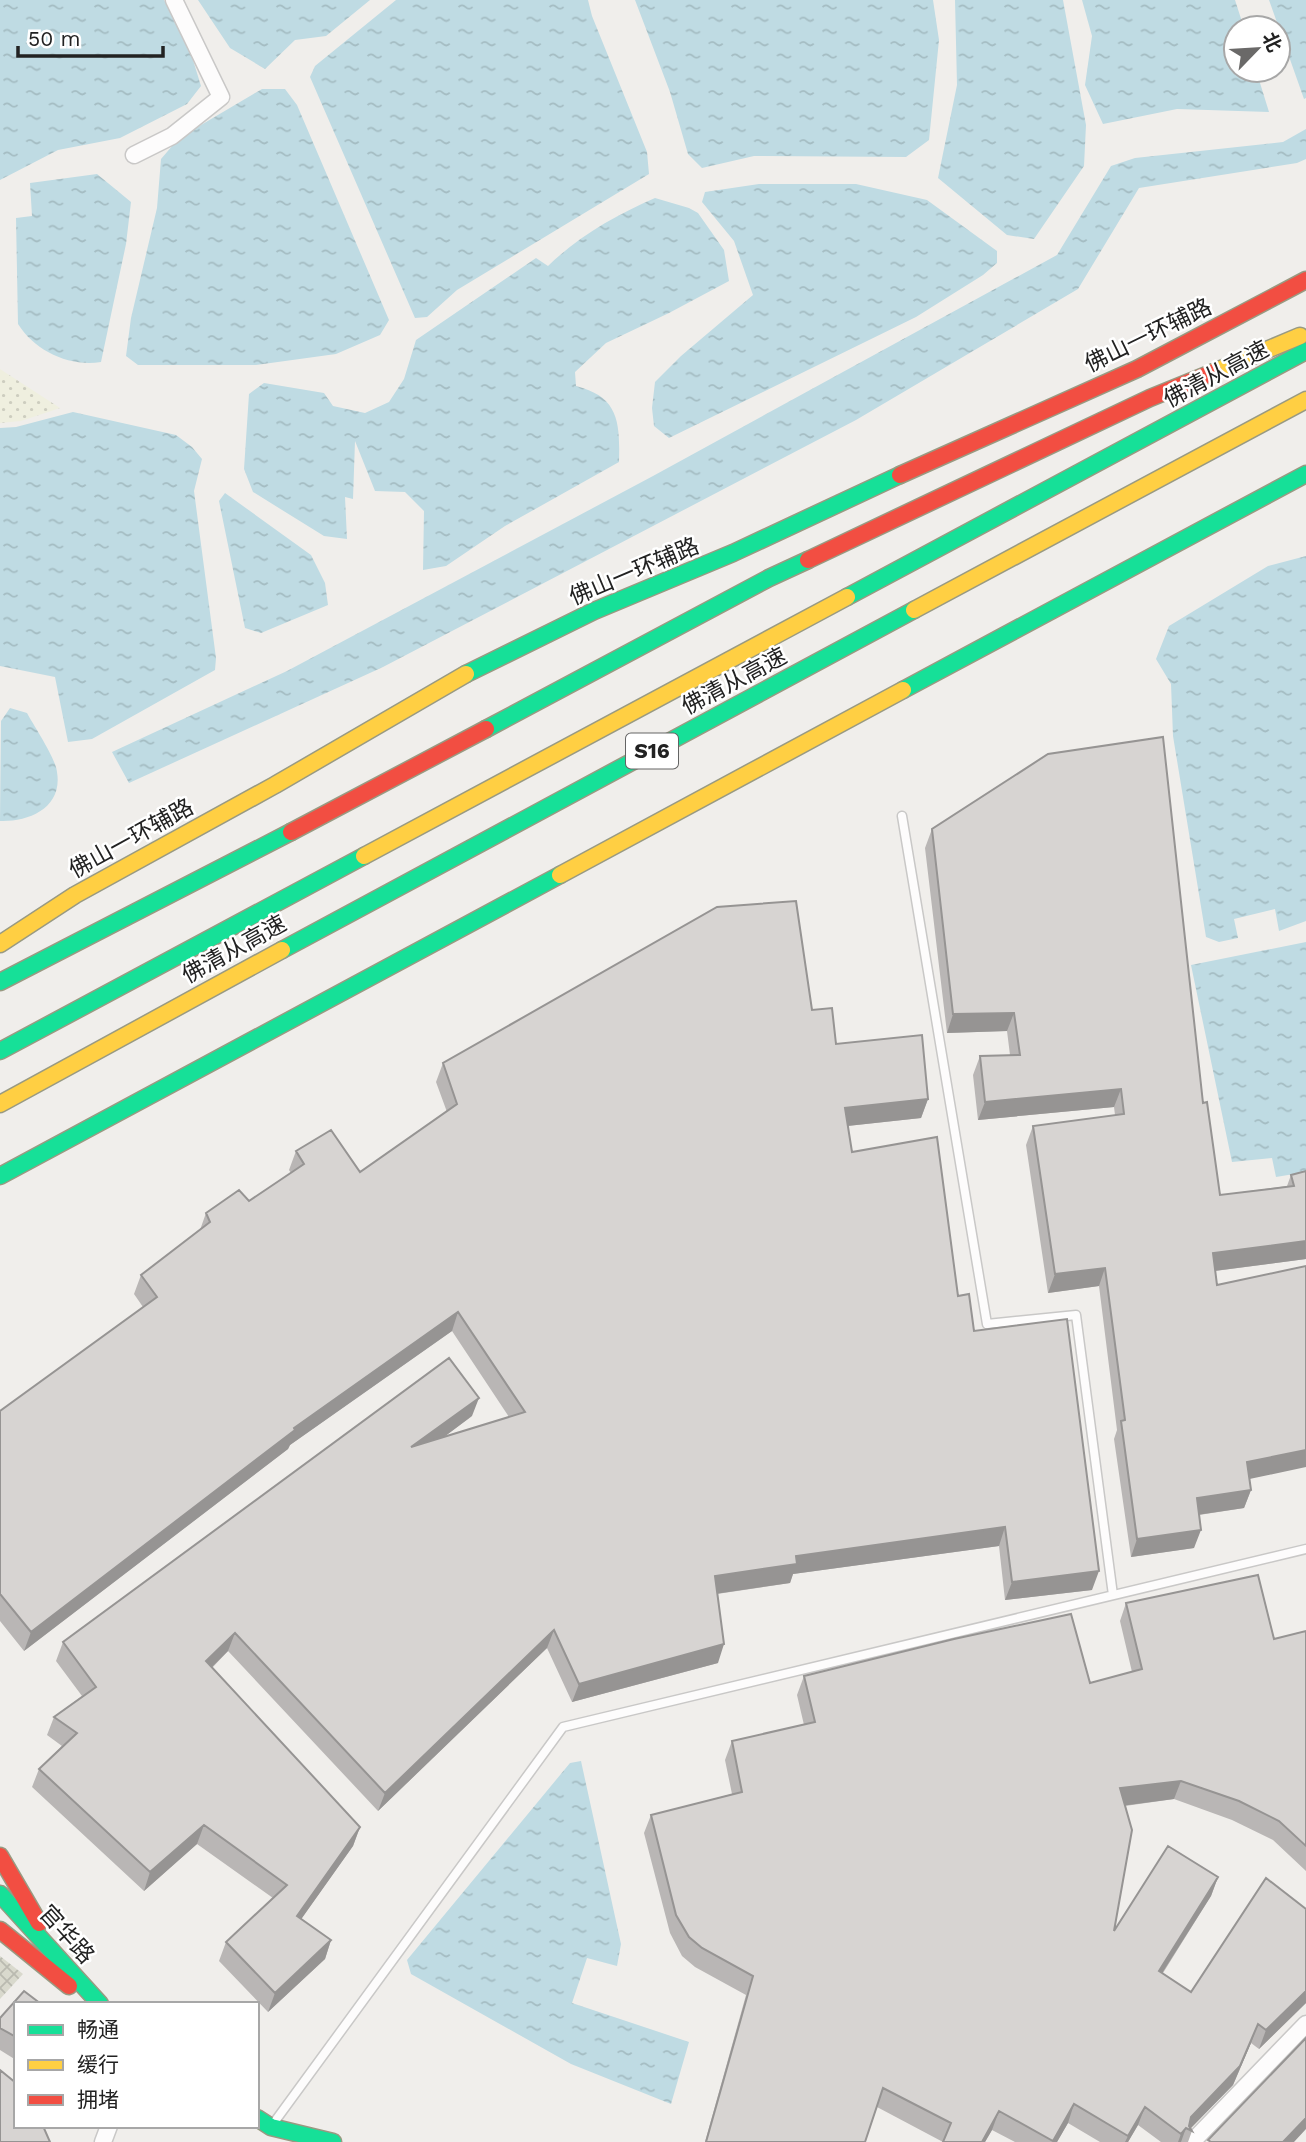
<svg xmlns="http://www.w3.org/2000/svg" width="1306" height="2142" font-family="'Work Sans','Noto Sans SC',sans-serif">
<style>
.construction{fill:url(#construction-cross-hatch)}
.farmland{fill:url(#farmland-dots)}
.water{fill:url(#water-ripples)}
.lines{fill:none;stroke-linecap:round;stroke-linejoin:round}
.lane-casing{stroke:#c9c8c7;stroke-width:11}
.street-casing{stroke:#c9c8c7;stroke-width:19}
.fast-casing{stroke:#999a82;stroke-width:19}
.slow-casing{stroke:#999a82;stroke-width:19}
.jam-casing{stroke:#999a82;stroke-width:19}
.lane{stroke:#fdfcfc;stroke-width:8}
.street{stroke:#fdfcfc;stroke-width:16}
.fast{stroke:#16e098;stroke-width:16}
.slow{stroke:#ffcf43;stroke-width:16}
.jam{stroke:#f24e42;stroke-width:16}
.wall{fill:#b9b6b5}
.shaded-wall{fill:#969493}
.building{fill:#d7d4d2;stroke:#969493;stroke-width:2}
.labels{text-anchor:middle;stroke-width:5;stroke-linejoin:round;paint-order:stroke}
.shield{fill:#fff;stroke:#646464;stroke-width:2}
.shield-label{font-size:21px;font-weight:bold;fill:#222}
.street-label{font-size:23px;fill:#222;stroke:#fff}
</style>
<defs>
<pattern id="construction-cross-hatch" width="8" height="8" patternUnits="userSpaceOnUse" patternTransform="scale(1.75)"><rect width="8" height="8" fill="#d9d9cd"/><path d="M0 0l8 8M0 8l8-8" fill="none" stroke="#babab0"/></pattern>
<pattern id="farmland-dots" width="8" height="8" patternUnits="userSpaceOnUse" patternTransform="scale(1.75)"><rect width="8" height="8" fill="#efefdf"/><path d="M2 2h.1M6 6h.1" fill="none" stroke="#cdcdbf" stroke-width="1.8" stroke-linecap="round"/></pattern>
<pattern id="water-ripples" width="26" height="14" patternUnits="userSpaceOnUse" patternTransform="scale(1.75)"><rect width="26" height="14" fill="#bfdbe3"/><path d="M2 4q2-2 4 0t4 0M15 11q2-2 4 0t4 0" fill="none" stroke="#a4bcc2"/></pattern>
</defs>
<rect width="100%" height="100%" fill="#f0eeeb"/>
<path class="construction" d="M 0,1956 L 23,1974 L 0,1999 Z"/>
<path class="farmland" d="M 0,369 L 60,408 L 21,421 L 0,423 Z"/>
<path class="water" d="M 0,0 L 164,0 L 189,47 L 201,86 L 187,104 L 120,138 L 58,150 L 0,180 Z
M 198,0 L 370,0 L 326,36 L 295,40 L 265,69 L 230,48 Z
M 396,0 L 588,0 L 592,16 L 647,152 L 649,174 L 457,290 L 427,317 L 415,318 L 310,77 L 315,66 Z
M 635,0 L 933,0 L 939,40 L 929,140 L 906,157 L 754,156 L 702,168 L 688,154 L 670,92 Z
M 955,0 L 1063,0 L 1086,125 L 1084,166 L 1034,239 L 1007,235 L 938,178 L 957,85 Z
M 1082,0 L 1235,0 L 1244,28 L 1236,28 L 1236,70 L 1256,70 L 1269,112 L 1177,109 L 1103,124 L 1085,85 L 1092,36 Z
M 1269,0 L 1306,0 L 1306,98 L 1304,99 Z
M 262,89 L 285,89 L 297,105 L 389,320 L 380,335 L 336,354 L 256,365 L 138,365 L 126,356 L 131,318 L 157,208 L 161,159 L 179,138 Z
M 1306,129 L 1306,159 L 1297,163 L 1139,188 L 1078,289 L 856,420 L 383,667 L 129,783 L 112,752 L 287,671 L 653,476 L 1057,255 L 1111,166 L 1135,158 L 1283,142 Z
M 97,174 L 131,202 L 126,244 L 101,362 C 69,367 35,351 18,324 L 16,218 L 32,216 L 30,183 Z
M 759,184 L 856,184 L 927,200 L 997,251 L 997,263 L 983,275 L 916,317 L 669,438 L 654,426 L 652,408 L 655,382 L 681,356 L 753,295 L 734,241 L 702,202 L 705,192 Z
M 655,198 L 689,208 L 698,213 L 724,250 L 729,281 L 669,313 L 606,343 L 575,372 L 576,386 C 619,397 620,422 619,462 L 505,526 L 446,566 L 423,570 L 424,511 L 405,492 L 375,491 L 355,441 L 353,499 L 345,497 L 347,539 L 324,536 L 253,492 L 244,469 L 249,394 L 264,383 L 324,393 L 333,406 L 365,413 L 389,402 L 404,379 L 416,340 L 536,258 L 548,266 C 579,236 616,215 655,198 Z
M 73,412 L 176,435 L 192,447 L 202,459 L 194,491 L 216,658 L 215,670 L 92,739 L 68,742 L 55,677 L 0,666 L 0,428 L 16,427 Z
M 225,493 L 311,555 L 325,583 L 328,605 L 261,633 L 245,628 L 219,501 Z
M 1306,556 L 1306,921 L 1279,931 L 1275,909 L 1234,919 L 1238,938 L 1219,942 L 1206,937 L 1173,736 L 1171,684 L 1156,659 L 1169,626 L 1268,566 Z
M 10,708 L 27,713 C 34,726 56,759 57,772 C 63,808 29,822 0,821 L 1,721 Z
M 1306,942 L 1306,1172 L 1276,1177 L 1272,1158 L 1232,1162 L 1191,965 Z
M 581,1761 L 621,1944 L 617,1966 L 587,1958 L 572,2003 L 689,2042 L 671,2104 L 571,2064 L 411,1974 L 407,1960 L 570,1763 Z"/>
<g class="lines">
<g class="lane-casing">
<path id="lane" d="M 902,816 L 987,1324 L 1076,1315 L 1113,1595
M 273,2124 L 563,1727 L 1306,1549"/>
</g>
<g class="street-casing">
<path id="street" d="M 134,155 L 172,136 L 221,97 L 174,0
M 103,2142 L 109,2126
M 1192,2142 L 1306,2024"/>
</g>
<g class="fast-casing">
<path id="fast" d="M 847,597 L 1306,351
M 466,674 L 594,611 L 733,553 L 900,475
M 903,690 L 1306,474
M 486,729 L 769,578 L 808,560
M 282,950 L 914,610
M 0,982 L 291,832
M 0,1051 L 364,856
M 0,1176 L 560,875
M 0,1894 L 100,2004
M 257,2118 L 271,2127 L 333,2142"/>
</g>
<g class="slow-casing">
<path id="slow" d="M 1214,372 L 1300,336
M 914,610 L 1306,400
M 364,856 L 847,597
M 560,875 L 903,690
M 0,944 L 75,895 L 275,785 L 466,674
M 0,1104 L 282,950"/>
</g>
<g class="jam-casing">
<path id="jam" d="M 900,475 L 1137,369 L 1306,280
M 808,560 L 1150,398 L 1214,372
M 291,832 L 486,729
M 0,1856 L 39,1923
M 0,1930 L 69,1986"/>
</g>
<use href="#lane" class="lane"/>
<use href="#street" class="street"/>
<use href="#fast" class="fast"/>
<use href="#slow" class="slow"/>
<use href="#jam" class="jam"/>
</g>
<path class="wall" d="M 932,829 L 1203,1103 L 1220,1195 L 1287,1186 L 1291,1175 L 1306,1171 L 1306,1259 L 1215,1271 L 1251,1490 L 1244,1508 L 1199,1515 L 1194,1548 L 1131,1557 L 1114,1439 L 1117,1430 L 1099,1286 L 1048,1293 L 1026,1145 L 1033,1126 L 1115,1115 L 1114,1107 L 978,1120 L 973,1075 L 980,1056 L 1010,1055 L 1007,1031 L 947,1033 L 925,848 Z
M 812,1010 L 836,1044 L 928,1099 L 921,1118 L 847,1126 L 852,1152 L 958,1296 L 1092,1590 L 1005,1600 L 999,1546 L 793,1574 L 790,1583 L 717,1594 L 718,1663 L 572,1702 L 547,1648 L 378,1811 L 228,1651 L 212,1668 L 360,1827 L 353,1846 L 301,1919 L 331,1940 L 325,1959 L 268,2012 L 219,1961 L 226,1942 L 273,1898 L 197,1844 L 144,1891 L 32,1787 L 39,1769 L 62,1746 L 47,1735 L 54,1717 L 82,1696 L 56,1661 L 63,1642 L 472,1416 L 444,1437 L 509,1417 L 452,1331 L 290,1445 L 288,1449 L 24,1651 L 0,1621 L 0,1411 L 143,1307 L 134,1294 L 141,1275 L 200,1230 L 206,1213 L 249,1201 L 291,1173 L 289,1170 L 296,1151 L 360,1172 L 447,1112 L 436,1082 L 443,1063 Z
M 1126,1603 L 1274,1639 L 1306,1631 L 1306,1871 L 1273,1840 L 1232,1820 L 1174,1799 L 1125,1806 L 1114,1931 L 1218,1877 L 1211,1896 L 1163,1973 L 1191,1992 L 1306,2003 L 1259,2049 L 1251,2043 L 1233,2085 L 1190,2129 L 1192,2131 L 1188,2142 L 1161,2142 L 1138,2125 L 1128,2142 L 1100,2142 L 1068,2123 L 1057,2142 L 1015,2142 L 992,2130 L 985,2142 L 943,2142 L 877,2107 L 865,2142 L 705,2142 L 746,1995 L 695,1967 L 682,1956 L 670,1933 L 644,1833 L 651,1815 L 732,1794 L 725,1760 L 732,1741 L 804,1725 L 797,1695 L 804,1676 L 1090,1683 L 1132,1672 L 1120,1621 Z
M 16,2004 L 16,2060 L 0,2050 L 0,2018 Z"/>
<path class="shaded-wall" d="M 1014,1013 L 1007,1031 L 947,1033 L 953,1014 Z
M 1121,1089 L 1114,1107 L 978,1120 L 985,1102 Z
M 928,1099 L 921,1118 L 838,1127 L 845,1108 Z
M 1306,1241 L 1306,1259 L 1206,1272 L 1213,1253 Z
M 1105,1268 L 1099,1286 L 1048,1293 L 1055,1274 Z
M 458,1312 L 452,1331 L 290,1445 L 288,1449 L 24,1651 L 31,1632 L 294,1428 Z
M 479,1398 L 472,1416 L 405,1466 L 411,1447 Z
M 1306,1450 L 1306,1467 L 1240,1481 L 1247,1462 Z
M 1251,1490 L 1244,1508 L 1190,1516 L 1197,1498 Z
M 1005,1527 L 999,1546 L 793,1574 L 790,1583 L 708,1595 L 715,1576 L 796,1556 Z
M 1201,1530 L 1194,1548 L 1131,1557 L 1137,1539 Z
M 1099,1571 L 1092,1590 L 1005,1600 L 1012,1582 Z
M 554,1630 L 547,1648 L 378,1811 L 385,1793 Z
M 235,1633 L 228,1651 L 199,1680 L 206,1661 Z
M 724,1644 L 718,1663 L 572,1702 L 579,1684 Z
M 1181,1781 L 1174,1799 L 1113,1807 L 1120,1788 Z
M 204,1825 L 197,1844 L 144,1891 L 150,1872 Z
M 360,1827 L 353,1846 L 290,1935 L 297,1916 Z
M 1218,1877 L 1211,1896 L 1152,1989 L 1159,1971 Z
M 331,1940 L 325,1959 L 268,2012 L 275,1993 Z
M 1306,1991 L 1306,2003 L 1259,2049 L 1266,2030 Z
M 1258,2024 L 1251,2043 L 1233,2085 L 1189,2130 L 1187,2128 L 1191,2117 Z
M 1074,2104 L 1068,2123 L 1057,2142 L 1053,2142 Z
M 1145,2107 L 1138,2125 L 1128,2142 L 1125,2142 L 1128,2136 Z
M 999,2111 L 992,2130 L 985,2142 L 982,2142 Z
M 1306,2118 L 1306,2129 L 1294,2142 L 1283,2142 Z
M 1186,2128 L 1181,2142 L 1178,2142 L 1181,2134 Z"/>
<path class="building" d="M 1163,737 L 1203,1103 L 1207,1102 L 1220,1195 L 1294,1186 L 1291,1175 L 1306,1171 L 1306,1241 L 1213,1253 L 1217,1285 L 1306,1266 L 1306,1450 L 1247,1462 L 1251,1490 L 1197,1498 L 1201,1530 L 1137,1539 L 1121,1421 L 1125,1420 L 1105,1268 L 1055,1274 L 1033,1126 L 1124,1114 L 1121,1089 L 985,1102 L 980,1056 L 1020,1055 L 1014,1013 L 953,1014 L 932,829 L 1048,754 Z
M 796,901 L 812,1010 L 832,1008 L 836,1044 L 922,1035 L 928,1099 L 845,1108 L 852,1152 L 937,1137 L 958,1296 L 969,1294 L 974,1331 L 1067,1319 L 1099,1571 L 1012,1582 L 1005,1527 L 796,1556 L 797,1564 L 715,1576 L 724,1644 L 579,1684 L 554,1630 L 385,1793 L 235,1633 L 206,1661 L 360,1827 L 297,1916 L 331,1940 L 275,1993 L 226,1942 L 287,1885 L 204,1825 L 150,1872 L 39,1769 L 77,1733 L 54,1717 L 96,1687 L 63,1642 L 449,1358 L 479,1398 L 411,1447 L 525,1412 L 458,1312 L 294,1428 L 295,1430 L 31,1632 L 0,1594 L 0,1411 L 157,1297 L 141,1275 L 210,1222 L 206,1213 L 239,1190 L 249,1201 L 304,1164 L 296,1151 L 331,1130 L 360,1172 L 457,1104 L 443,1063 L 717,907 Z
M 1258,1575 L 1274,1639 L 1306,1631 L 1306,1846 L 1279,1821 L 1239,1801 L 1181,1781 L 1120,1788 L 1132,1830 L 1114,1931 L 1168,1846 L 1218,1877 L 1159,1971 L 1191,1992 L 1266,1878 L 1306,1909 L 1306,1991 L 1266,2030 L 1258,2024 L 1240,2066 L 1191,2117 L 1189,2126 L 1192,2131 L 1186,2128 L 1181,2134 L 1145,2107 L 1128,2136 L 1074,2104 L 1053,2141 L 999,2111 L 982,2142 L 943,2142 L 951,2123 L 883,2088 L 865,2142 L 706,2142 L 753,1976 L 702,1948 L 689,1937 L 676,1915 L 651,1815 L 742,1792 L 732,1741 L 815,1722 L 804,1676 L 954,1639 L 1071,1614 L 1090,1683 L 1142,1669 L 1126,1603 Z
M 24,1991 L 41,2004 L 16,2004 L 16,2037 L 0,2028 L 0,2018 Z
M 1306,2038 L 1306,2118 L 1283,2142 L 1211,2142 L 1208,2140 Z
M 0,2070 L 16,2083 L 16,2126 L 43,2126 L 50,2142 L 0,2142 Z"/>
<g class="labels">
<rect class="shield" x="626" y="733.5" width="52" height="35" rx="5"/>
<g class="shield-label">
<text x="652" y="758">S16</text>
</g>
<g class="street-label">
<text transform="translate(1148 335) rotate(-26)" y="8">佛山一环辅路</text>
<text transform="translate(1216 374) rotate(-28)" y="8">佛清从高速</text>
<text transform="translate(634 571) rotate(-23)" y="8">佛山一环辅路</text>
<text transform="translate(734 681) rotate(-28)" y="8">佛清从高速</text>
<text transform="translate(131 838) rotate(-29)" y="8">佛山一环辅路</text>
<text transform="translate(234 949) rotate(-29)" y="8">佛清从高速</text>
<text transform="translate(67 1934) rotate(48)" y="8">官华路</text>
</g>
</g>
<rect x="14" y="2002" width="245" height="126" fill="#ffffff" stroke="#a7a7a7" stroke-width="2"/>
<rect x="28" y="2025" width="35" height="10" fill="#16e098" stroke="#a7a7a7" stroke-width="2"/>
<text x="77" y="2037" font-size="21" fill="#222222">畅通</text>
<rect x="28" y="2060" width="35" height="10" fill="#ffcf43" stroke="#a7a7a7" stroke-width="2"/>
<text x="77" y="2072" font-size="21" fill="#222222">缓行</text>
<rect x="28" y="2095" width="35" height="10" fill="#f24e42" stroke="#a7a7a7" stroke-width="2"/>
<text x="77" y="2107" font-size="21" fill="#222222">拥堵</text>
<g transform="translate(1257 49) rotate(65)"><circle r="33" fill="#ffffff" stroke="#a7a7a7" stroke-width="2"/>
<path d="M0-5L12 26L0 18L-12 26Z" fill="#6a6968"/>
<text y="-10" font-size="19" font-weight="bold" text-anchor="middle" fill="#222222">北</text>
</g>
<path d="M18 46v10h145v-10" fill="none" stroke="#222222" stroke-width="3.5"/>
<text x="28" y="46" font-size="21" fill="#222222" stroke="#ffffff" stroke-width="5" paint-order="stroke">50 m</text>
</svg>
